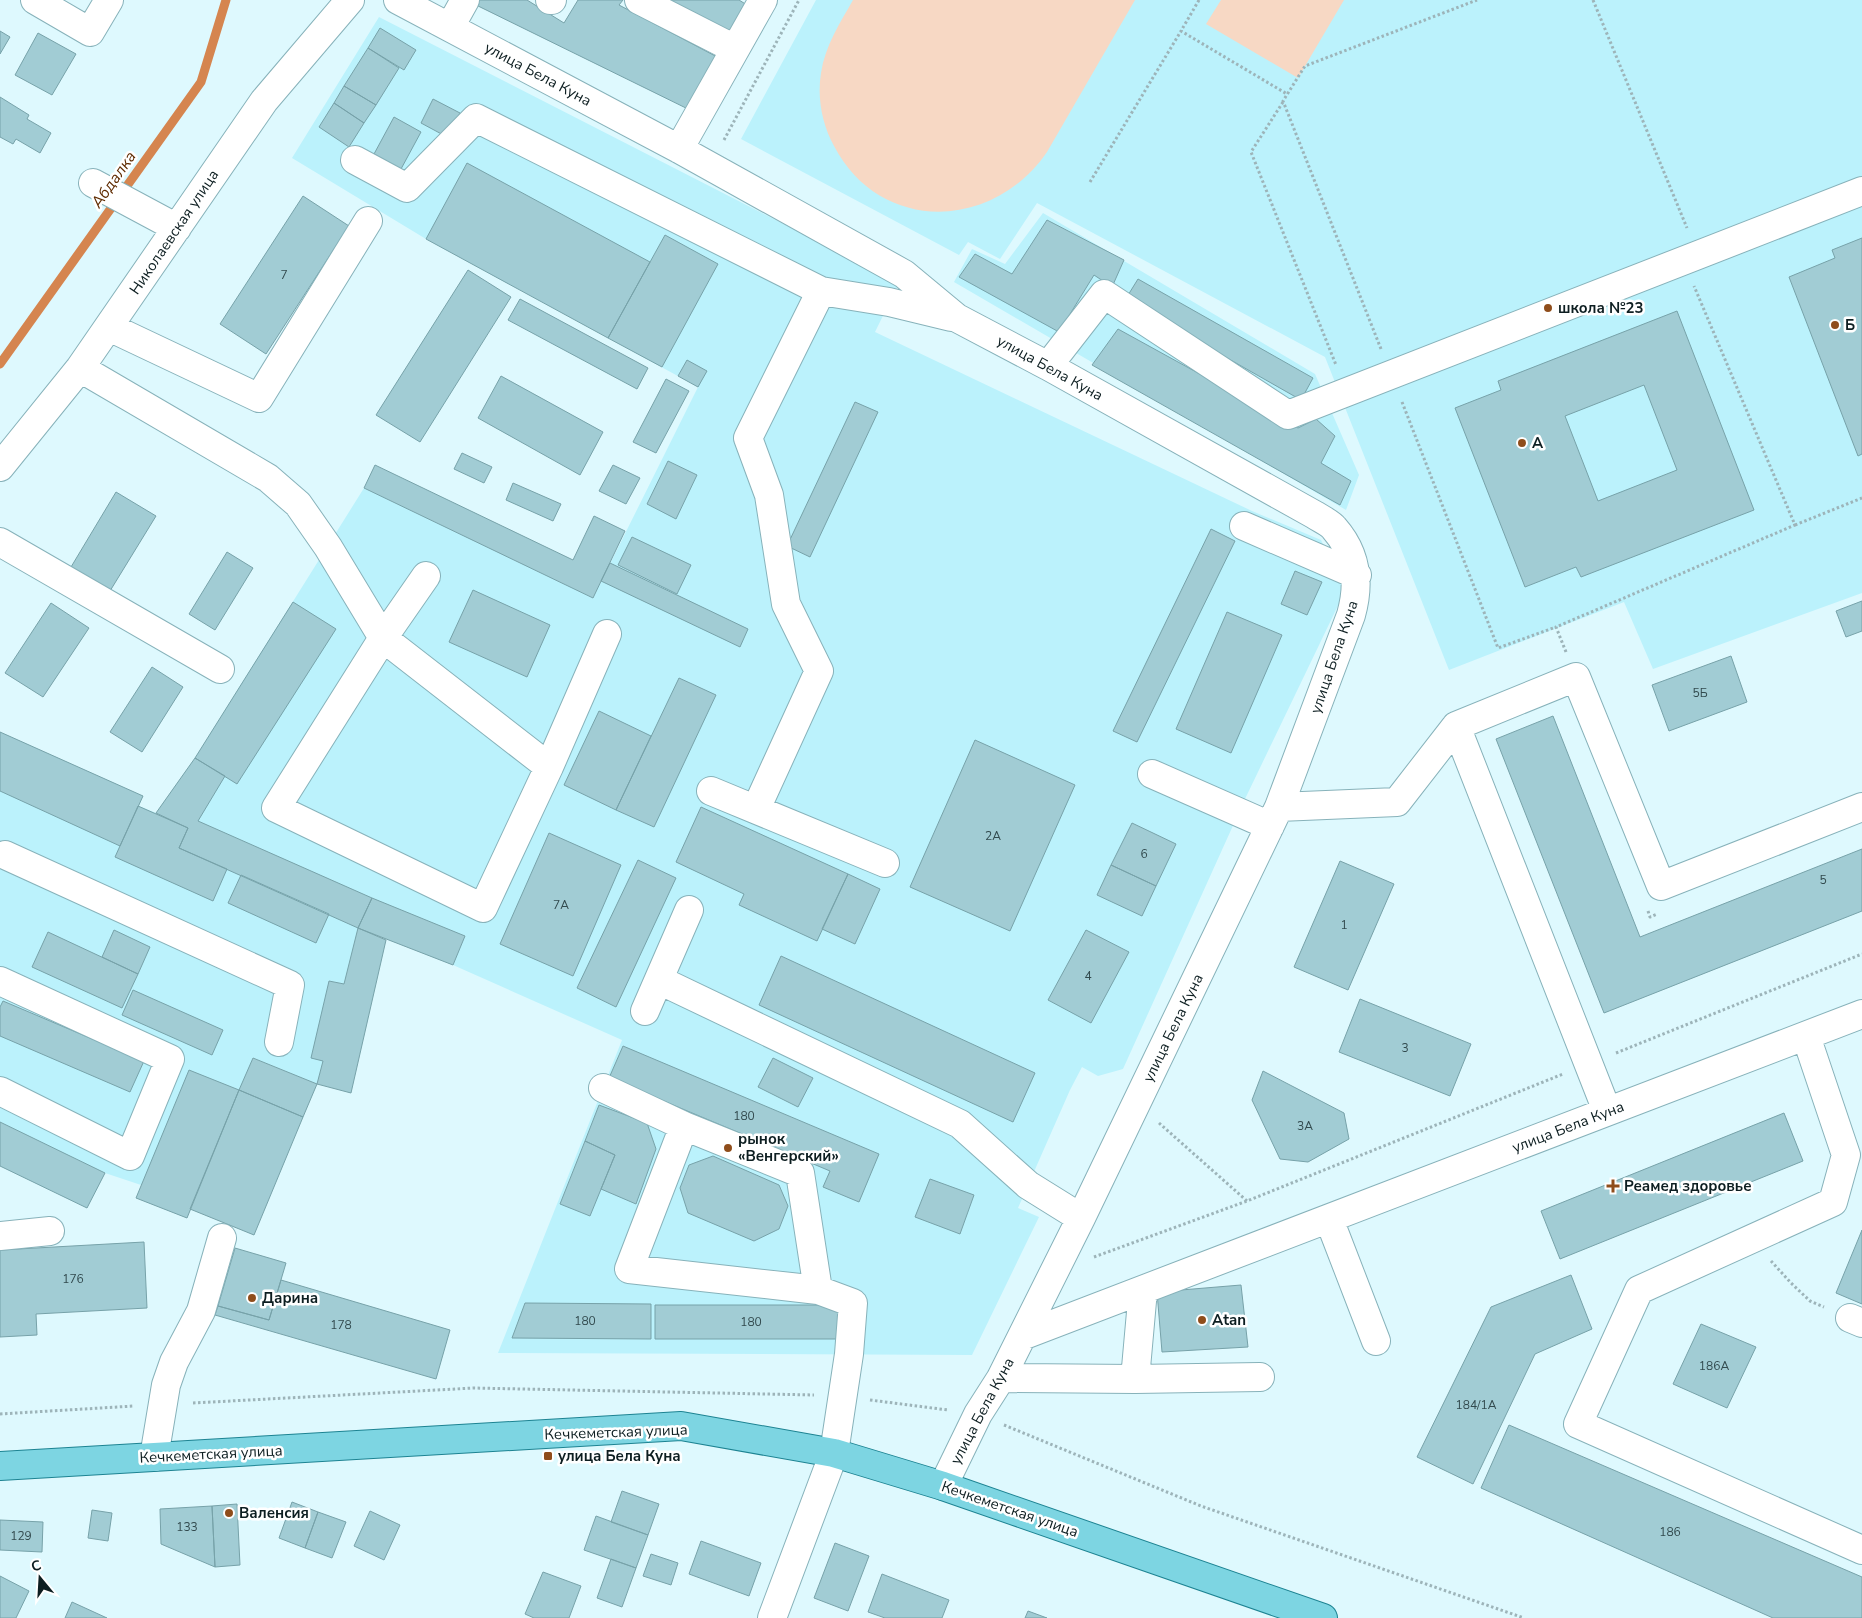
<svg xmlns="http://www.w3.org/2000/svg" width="1862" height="1618" font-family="'Nunito Sans',sans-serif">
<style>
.built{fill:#bbf2fc}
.green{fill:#f7d8c4}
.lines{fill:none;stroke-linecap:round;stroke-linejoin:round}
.stream{stroke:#d5854f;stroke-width:9}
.building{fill:#a1ccd4;stroke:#77a2a9;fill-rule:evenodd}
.minor-casing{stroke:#87b2ba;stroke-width:30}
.major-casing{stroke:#1d8392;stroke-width:30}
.path{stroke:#9db4b9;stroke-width:3;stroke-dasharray:2.5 2.5;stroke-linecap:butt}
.minor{stroke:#fff;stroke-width:28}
.major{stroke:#7dd5e2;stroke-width:28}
.poi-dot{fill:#8f4d1b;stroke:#fff;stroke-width:2}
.labels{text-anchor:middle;stroke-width:5;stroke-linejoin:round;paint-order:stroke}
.number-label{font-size:12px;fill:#324a4e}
.street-label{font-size:15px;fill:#0d1e21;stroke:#fff}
.poi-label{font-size:15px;font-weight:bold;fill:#0d1e21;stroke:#fff;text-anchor:start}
.water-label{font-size:16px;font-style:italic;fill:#5f2b00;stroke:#fff}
</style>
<rect width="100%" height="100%" fill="#def9fe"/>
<path class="built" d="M 816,0 L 1862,0 L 1862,593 L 1653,669 L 1624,602 L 1449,670 L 1325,357 L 1037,203 L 1000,259 L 968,242 L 959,255 L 741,139 Z
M 379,17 L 899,283 L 875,332 L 1252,511 L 1321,540 L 1345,591 L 1245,799 L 1123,1069 L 1098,1076 L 1082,1067 L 1070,1090 L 1018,1208 L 1039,1217 L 972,1355 L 498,1353 L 622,1040 L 453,965 L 358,928 L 344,984 L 329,981 L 323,1061 L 317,1084 L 253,1058 L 187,1218 L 136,1198 L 141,1185 L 105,1173 L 87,1208 L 0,1166 L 0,732 L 143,796 L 139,806 L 156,813 L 195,758 L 364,488 L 593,598 L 698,387 L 426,239 L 292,158 Z
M 1043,213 L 1315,374 L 1359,475 L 1346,510 L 954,282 L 972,249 L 1005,264 Z"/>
<path class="green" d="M 853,0 L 1135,0 L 1047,152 C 993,231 880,234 834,146 C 822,124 817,98 821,73 C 825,46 840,23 853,0 Z
M 1221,0 L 1344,0 L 1298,78 L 1206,24 Z"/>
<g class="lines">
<path class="stream" d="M 0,364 L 201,82 L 226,0"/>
</g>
<path class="building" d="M 476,0 L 527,0 L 564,23 L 578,0 L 623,0 L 619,5 L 719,58 L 692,111 L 474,4 Z
M 668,0 L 739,0 L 747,5 L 732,33 Z
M 380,28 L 416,50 L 404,70 L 368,48 Z
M 0,31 L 10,37 L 0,54 Z
M 38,33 L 76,54 L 52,95 L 15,75 Z
M 368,48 L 399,68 L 376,105 L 344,86 Z
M 344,86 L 376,105 L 364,123 L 334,103 Z
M 0,97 L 29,115 L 27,119 L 51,133 L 40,153 L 16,139 L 13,144 L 0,137 Z
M 433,99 L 460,113 L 447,137 L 421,123 Z
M 334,103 L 364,123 L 349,147 L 319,127 Z
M 394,117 L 421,132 L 401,169 L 374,154 Z
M 467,163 L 650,262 L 608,338 L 426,239 Z
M 303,196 L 349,226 L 266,354 L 220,324 Z
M 1047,220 L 1124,260 L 1112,287 L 1094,275 L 1059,332 L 959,277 L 975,254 L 1012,274 Z
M 665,235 L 718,264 L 662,367 L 608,338 Z
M 1862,238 L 1862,454 L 1858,456 L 1789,277 L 1835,258 L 1832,250 Z
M 468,270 L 511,297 L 420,442 L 376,415 Z
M 1138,279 L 1313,378 L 1301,400 L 1125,300 Z
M 520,299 L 648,368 L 637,389 L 508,320 Z
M 1677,311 L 1754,510 L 1581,577 L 1576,567 L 1525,587 L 1455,408 L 1501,390 L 1498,381 ZM 1644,385 L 1677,470 L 1598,501 L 1565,416 Z
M 1118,329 L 1298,428 L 1316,419 L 1335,436 L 1321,463 L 1351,481 L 1340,505 L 1092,365 Z
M 687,360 L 707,371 L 698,387 L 678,376 Z
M 501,376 L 603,432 L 580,475 L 478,418 Z
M 666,379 L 689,391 L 656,453 L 633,442 Z
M 855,402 L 878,412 L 810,557 L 787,546 Z
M 462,453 L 492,467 L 484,483 L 454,469 Z
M 668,461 L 697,475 L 676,519 L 647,504 Z
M 375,465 L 573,560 L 594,516 L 625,531 L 593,598 L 364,488 Z
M 613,465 L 640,478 L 626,504 L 599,491 Z
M 513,483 L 561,504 L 553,521 L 506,500 Z
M 116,492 L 156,516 L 110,591 L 71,567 Z
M 1211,529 L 1235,541 L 1137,742 L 1113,731 Z
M 632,537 L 691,565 L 677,594 L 618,565 Z
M 227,552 L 253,568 L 215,630 L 189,614 Z
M 610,563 L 748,629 L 740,647 L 601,581 Z
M 1295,571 L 1322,582 L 1307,615 L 1281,604 Z
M 473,590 L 550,625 L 527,677 L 449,642 Z
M 1862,601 L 1862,631 L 1846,637 L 1836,611 Z
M 293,602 L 336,629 L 237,784 L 195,758 Z
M 51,603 L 89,628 L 43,697 L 5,673 Z
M 1227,612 L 1282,635 L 1231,753 L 1176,729 Z
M 1731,656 L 1747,702 L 1669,731 L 1652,685 Z
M 152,667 L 183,687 L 142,752 L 110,732 Z
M 679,678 L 716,695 L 654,827 L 616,810 Z
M 599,711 L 651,736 L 616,810 L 564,785 Z
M 1553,716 L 1640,937 L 1862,849 L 1862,911 L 1604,1013 L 1496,739 Z
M 0,732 L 143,796 L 120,846 L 0,791 Z
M 975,740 L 1075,785 L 1010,931 L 910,887 Z
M 195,758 L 225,776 L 198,821 L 372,898 L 358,928 L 179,848 L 188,828 L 156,813 Z
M 138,806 L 188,828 L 179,848 L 227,869 L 213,901 L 115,857 Z
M 701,807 L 848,874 L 817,941 L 739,905 L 744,894 L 676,862 Z
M 1132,823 L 1176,844 L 1156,886 L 1111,865 Z
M 549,833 L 621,865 L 573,976 L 500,944 Z
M 638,860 L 676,878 L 616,1007 L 577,988 Z
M 1340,861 L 1394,884 L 1348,990 L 1294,967 Z
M 1111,865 L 1156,886 L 1142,916 L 1097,895 Z
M 848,874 L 880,889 L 855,944 L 822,929 Z
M 241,875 L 329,914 L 316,943 L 228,903 Z
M 372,898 L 465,936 L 453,965 L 358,928 Z
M 358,928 L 386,940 L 351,1093 L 317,1084 L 323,1061 L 311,1058 L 329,981 L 344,984 Z
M 114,930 L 150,947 L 138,974 L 102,957 Z
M 1086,930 L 1129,952 L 1091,1023 L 1048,1000 Z
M 48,932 L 138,974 L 122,1008 L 32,967 Z
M 781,956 L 1035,1073 L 1013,1122 L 759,1005 Z
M 133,990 L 223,1030 L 212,1055 L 122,1015 Z
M 1360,999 L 1471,1044 L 1450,1096 L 1339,1052 Z
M 3,1001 L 144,1061 L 130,1092 L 0,1036 L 0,1007 Z
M 623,1046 L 879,1154 L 859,1202 L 823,1187 L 830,1171 L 609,1078 Z
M 253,1058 L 317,1084 L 303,1117 L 239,1090 Z
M 773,1058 L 813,1078 L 798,1107 L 758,1087 Z
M 189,1070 L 239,1090 L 187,1218 L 136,1198 Z
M 1263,1071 L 1344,1113 L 1349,1139 L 1308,1162 L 1280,1159 L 1252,1100 Z
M 239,1090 L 303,1117 L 254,1235 L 190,1209 Z
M 599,1105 L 647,1123 L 656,1149 L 636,1204 L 601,1189 L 615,1155 L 585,1141 Z
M 1784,1113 L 1803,1161 L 1560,1259 L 1541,1211 Z
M 0,1122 L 105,1173 L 87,1208 L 0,1166 Z
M 585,1141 L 615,1155 L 590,1216 L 560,1204 Z
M 713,1156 L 779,1185 L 788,1206 L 779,1229 L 754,1241 L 688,1213 L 680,1188 L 689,1165 Z
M 930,1179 L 974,1195 L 960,1234 L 915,1217 Z
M 1862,1230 L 1862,1304 L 1836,1293 Z
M 144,1242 L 147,1308 L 36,1314 L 37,1335 L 0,1337 L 0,1250 Z
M 235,1248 L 286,1263 L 269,1320 L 218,1306 Z
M 1571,1275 L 1592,1329 L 1535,1354 L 1473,1484 L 1417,1457 L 1491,1307 Z
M 281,1280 L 450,1330 L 436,1379 L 215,1315 L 218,1306 L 269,1320 Z
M 1241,1285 L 1248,1347 L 1162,1352 L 1157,1292 Z
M 525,1303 L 651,1304 L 651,1339 L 512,1338 Z
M 655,1305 L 848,1305 L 848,1339 L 655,1339 Z
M 1701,1324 L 1756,1347 L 1727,1408 L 1673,1384 Z
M 1509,1425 L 1862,1577 L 1862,1618 L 1773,1618 L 1481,1488 Z
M 622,1491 L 659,1504 L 648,1535 L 611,1522 Z
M 292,1502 L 318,1512 L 305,1548 L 279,1538 Z
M 237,1504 L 240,1565 L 215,1567 L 212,1506 Z
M 212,1506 L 215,1567 L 161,1544 L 160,1509 Z
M 92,1510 L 112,1513 L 108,1541 L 88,1538 Z
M 370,1511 L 400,1525 L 384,1560 L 354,1546 Z
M 318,1512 L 346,1522 L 332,1558 L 305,1548 Z
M 596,1516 L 648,1535 L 636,1568 L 584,1550 Z
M 0,1520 L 43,1522 L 42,1552 L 0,1550 Z
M 701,1541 L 761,1563 L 749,1596 L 689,1574 Z
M 835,1543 L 869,1556 L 848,1611 L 814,1598 Z
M 651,1554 L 678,1563 L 671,1585 L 643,1576 Z
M 611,1559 L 636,1568 L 622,1607 L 597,1598 Z
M 543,1572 L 581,1586 L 569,1618 L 534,1618 L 525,1614 Z
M 882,1574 L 949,1600 L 942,1618 L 885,1618 L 868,1612 Z
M 0,1576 L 29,1591 L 16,1618 L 0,1618 Z
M 72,1602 L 107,1618 L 65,1618 Z
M 1028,1611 L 1047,1618 L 1025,1618 Z"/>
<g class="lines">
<g class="minor-casing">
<path id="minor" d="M 35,0 L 90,32 L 109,0
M 398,0 L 679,149 L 904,274 L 957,318 L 1048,366 L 1315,515 C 1321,519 1330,523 1334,528 C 1357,554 1360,583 1351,615 L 1279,807 L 1081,1218 L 1001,1378 L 978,1414 L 943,1486
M 550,0 L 552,0
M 639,0 L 735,49
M 450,27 L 465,0
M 679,149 L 763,0
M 355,160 L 407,188 L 476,118 L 821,291 L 889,302 L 951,317
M 93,183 L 177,228
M 109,327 L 259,398 L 368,221
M 1048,366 L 1104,294 L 1288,415 L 1862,191
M 80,368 L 268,478 L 298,504 L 328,547 L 383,638 L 549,767
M 0,467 L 80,368 L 264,101 L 350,0
M 1244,526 L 1357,575
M 0,542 L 220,669
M 426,576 L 383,638 L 276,808 L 483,908 L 549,767 L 607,634
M 1456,726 L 1607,1111
M 1152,774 L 1270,826
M 711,791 L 885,863
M 1279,807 L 1397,802 L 1456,726 L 1576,677 L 1661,886 L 1862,807
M 756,809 L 819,671 L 786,604 L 769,495 L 748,438 L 821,291
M 5,855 L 290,985 L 279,1042
M 659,980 L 960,1124 L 1028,1185 L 1081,1218
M 0,981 L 170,1059 L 130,1156 L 0,1091
M 645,1011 L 689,910
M 1806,1036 L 1846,1155 L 1833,1202 L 1639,1290 L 1578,1424 L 1862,1550
M 603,1088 L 684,1126
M 1329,1219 L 1376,1341
M 0,1236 L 50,1231
M 1850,1318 L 1862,1323
M 1022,1336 L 1862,1014
M 1001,1378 L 1135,1379 L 1260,1377
M 1135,1379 L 1143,1290
M 154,1457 L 166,1385 L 174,1362 L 201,1311 L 222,1238
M 772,1618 L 834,1453 L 849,1354 L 853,1303 L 818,1290 L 629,1269 L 684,1126 L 800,1173 L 818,1290"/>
</g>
<g class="major-casing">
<path id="major" d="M 0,1466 L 681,1426 L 834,1453 L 943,1486 L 1323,1618"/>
</g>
<path class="path" d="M 1199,0 L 1181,31 L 1287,94
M 1593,0 L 1687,228
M 1283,102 L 1251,152 L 1336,365
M 724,140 L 799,0
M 1090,182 L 1181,31
M 1381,349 L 1283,101 L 1305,66 L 1477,0
M 1402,402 L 1498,648 L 1556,627
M 1795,525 L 1862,498
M 1566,652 L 1556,627 L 1795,525 L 1694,286
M 1648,911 L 1650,917 L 1657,914
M 1616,1053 L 1862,954
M 1159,1123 L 1247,1201
M 1094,1257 L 1247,1201 L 1563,1074
M 1771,1261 L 1791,1283 L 1810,1301 L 1824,1307
M 870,1400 L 948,1410
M 193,1403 L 474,1388 L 814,1395
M 0,1414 L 134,1406
M 1004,1425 L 1201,1506 L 1524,1618"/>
<use href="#minor" class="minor"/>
<use href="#major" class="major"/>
</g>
<g class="poi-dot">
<circle cx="1548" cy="308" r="5"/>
<circle cx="1835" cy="325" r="5"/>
<circle cx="1522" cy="443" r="5"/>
<circle cx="728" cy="1148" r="5"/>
<path d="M1610.5 1178.5h5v5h5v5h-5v5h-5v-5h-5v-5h5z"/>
<circle cx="252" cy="1298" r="5"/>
<circle cx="1202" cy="1320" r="5"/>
<rect x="543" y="1451" width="10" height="10" rx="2.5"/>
<circle cx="229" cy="1513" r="5"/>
</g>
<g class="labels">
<g class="number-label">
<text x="284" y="279">7</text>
<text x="1700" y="697">5Б</text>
<text x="993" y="840">2А</text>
<text x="1144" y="858">6</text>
<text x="1823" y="884">5</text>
<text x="561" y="909">7А</text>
<text x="1344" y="929">1</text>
<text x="1088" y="980">4</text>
<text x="1405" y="1052">3</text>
<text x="744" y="1120">180</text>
<text x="1305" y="1130">3А</text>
<text x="73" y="1283">176</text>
<text x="585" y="1325">180</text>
<text x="751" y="1326">180</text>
<text x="341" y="1329">178</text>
<text x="1714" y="1370">186А</text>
<text x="1476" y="1409">184/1А</text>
<text x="187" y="1531">133</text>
<text x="1670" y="1536">186</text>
<text x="21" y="1540">129</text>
</g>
<g class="street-label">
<text transform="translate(538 74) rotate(28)" y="5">улица Бела Куна</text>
<text transform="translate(174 232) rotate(-56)" y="5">Николаевская улица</text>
<text transform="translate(1050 368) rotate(29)" y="5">улица Бела Куна</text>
<text transform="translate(1334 657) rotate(-71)" y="5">улица Бела Куна</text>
<text transform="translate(1173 1028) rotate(-64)" y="5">улица Бела Куна</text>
<text transform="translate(1568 1127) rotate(-21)" y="5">улица Бела Куна</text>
<text transform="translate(982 1411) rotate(-62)" y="5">улица Бела Куна</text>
<text transform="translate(616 1432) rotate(-2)" y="5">Кечкеметская улица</text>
<text transform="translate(211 1454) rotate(-3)" y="5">Кечкеметская улица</text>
<text transform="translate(1010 1509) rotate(19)" y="5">Кечкеметская улица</text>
</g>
<g class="poi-label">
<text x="1558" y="313">школа №23</text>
<text x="1845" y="330">Б</text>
<text x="1532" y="448">А</text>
<text x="738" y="1144">рынок<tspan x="738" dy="17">«Венгерский»</tspan></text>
<text x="1624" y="1191">Реамед здоровье</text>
<text x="262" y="1303">Дарина</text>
<text x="1212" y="1325">Аtan</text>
<text x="558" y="1461">улица Бела Куна</text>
<text x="239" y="1518">Валенсия</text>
</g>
<g class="water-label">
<text transform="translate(113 179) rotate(-55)" y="6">Абдалка</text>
</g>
</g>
<g transform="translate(40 1578) rotate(342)" stroke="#ffffff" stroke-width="4" paint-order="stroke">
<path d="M0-4L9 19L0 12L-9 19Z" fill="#0d1e21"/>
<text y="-8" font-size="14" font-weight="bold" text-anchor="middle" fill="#0d1e21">С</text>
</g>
</svg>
